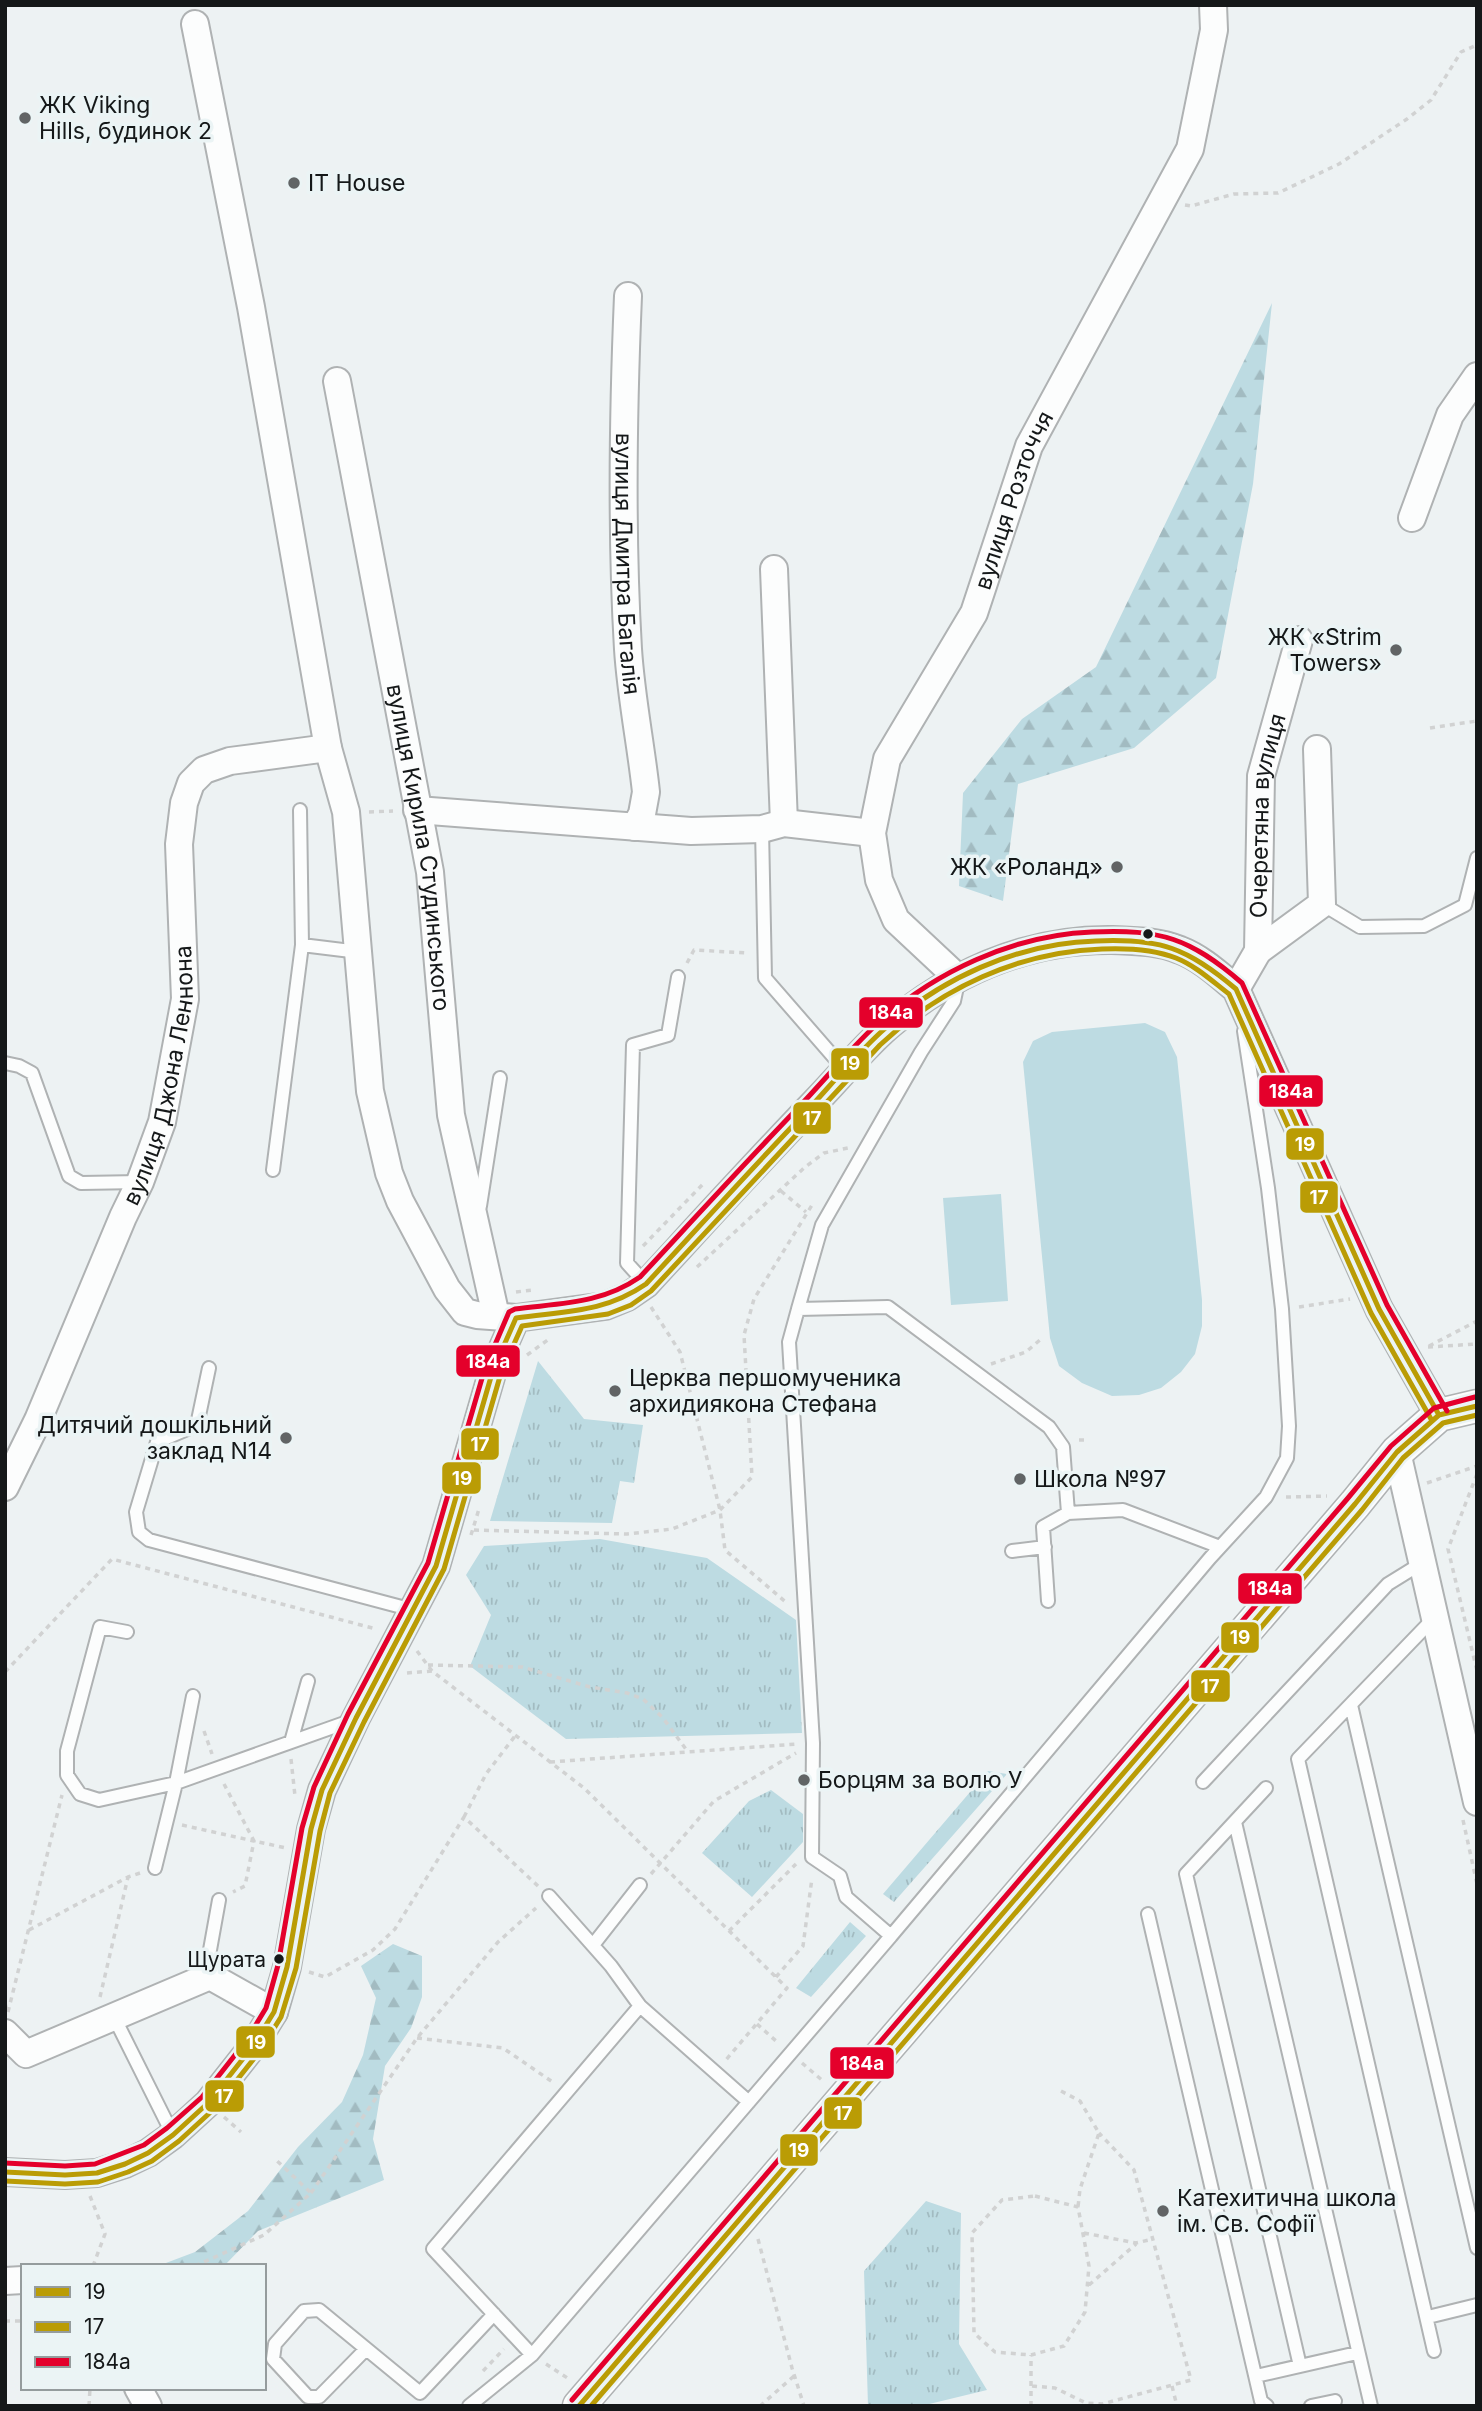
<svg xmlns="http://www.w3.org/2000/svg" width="1482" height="2411" font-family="Inter,sans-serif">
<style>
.grass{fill:url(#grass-tufts)}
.forest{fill:url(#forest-firs)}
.pitch{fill:#bddbe2}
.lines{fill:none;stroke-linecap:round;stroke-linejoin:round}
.service-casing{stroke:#afb2b3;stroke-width:16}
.minor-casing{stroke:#afb2b3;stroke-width:30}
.tertiary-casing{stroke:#afb2b3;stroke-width:35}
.path{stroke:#d1d2d2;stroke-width:3.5;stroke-dasharray:5 5;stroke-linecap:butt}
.service{stroke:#fcfdfd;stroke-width:12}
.minor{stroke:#fcfdfd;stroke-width:26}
.tertiary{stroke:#fcfdfd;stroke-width:32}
.bus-1-casing{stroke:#ebf4f5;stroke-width:10}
.bus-2-casing{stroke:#ebf4f5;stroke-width:10}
.bus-3-casing{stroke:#ebf4f5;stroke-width:10}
.bus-1{stroke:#ba9c05;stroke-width:5}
.bus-2{stroke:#ba9c05;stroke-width:5}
.bus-3{stroke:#e4002b;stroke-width:5}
.poi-dot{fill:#616465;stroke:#ebf4f5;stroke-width:2.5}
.bus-dot{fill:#151819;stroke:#ebf4f5;stroke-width:2.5}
.labels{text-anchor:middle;stroke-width:7;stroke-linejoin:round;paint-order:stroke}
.bus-label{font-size:21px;fill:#151819;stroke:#ebf4f5;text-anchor:end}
.poi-label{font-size:23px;fill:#151819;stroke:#ebf4f5;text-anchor:start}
.street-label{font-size:23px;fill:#151819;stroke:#ebf4f5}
.line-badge{stroke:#ebf4f5;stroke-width:2.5}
.badge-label{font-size:19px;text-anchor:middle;font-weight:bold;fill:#fff}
</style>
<defs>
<pattern id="grass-tufts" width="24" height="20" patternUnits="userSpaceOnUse" patternTransform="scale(1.75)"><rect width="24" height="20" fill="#bddbe2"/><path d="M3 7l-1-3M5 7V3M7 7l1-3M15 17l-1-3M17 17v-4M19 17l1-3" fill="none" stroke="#a2bbc1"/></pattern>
<pattern id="forest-firs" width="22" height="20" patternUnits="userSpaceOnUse" patternTransform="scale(1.75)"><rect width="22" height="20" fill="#bddbe2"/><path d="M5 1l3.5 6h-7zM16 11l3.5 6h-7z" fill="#a2bbc1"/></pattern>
</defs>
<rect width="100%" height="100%" fill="#edf2f3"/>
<path class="grass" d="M 538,1361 L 584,1419 L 643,1425 L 634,1483 L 620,1481 L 612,1523 L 490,1521 Z
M 600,1539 L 707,1558 L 796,1620 L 802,1733 L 566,1739 L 470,1666 L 491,1615 L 466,1575 L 484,1546 Z
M 988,1771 L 1007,1774 L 894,1902 L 883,1894 Z
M 771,1790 L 803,1814 L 803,1842 L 752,1897 L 702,1853 L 749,1801 Z
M 850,1922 L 866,1936 L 811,1997 L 796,1988 Z
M 926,2201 L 961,2213 L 959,2344 L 987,2390 L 921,2406 L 868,2406 L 864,2271 Z"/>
<path class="forest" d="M 1272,303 L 1253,484 L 1216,678 L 1134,748 L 1018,784 L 1003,901 L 959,886 L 963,793 L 1022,719 L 1096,667 Z
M 393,1944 L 422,1956 L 422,1997 L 411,2028 L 385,2066 L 373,2139 L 384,2180 L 258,2231 L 224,2266 L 158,2266 L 195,2252 L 248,2211 L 298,2147 L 342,2102 L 363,2055 L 376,1998 L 361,1966 Z"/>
<path class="pitch" d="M 1145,1023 L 1165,1032 L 1177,1057 L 1202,1300 L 1202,1326 L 1195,1354 L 1181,1372 L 1161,1388 L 1139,1395 L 1112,1396 L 1082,1383 L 1059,1366 L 1050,1338 L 1023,1062 L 1033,1041 L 1052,1032 Z
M 1001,1194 L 1008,1301 L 951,1305 L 943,1198 Z"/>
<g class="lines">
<g class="service-casing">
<path id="service" d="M 762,829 L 765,978 L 845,1070
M 1322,904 L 1360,927 L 1424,926 L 1465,905 L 1477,858
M 302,945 L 359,952
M 5,1063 L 19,1066 L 32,1073 L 69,1176 L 81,1183 L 140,1182
M 273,1170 L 302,945 L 300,810
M 480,1206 L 500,1078
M 646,1284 L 627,1263 L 633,1045 L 668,1035 L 678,977
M 798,1309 L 822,1225 L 921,1052 L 954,1001 L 958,982
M 209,1368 L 197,1425 L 157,1442 L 136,1512 L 139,1532 L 149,1540 L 413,1610
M 1012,1551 L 1045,1547
M 1048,1601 L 1043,1527 L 1068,1513
M 127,1632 L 100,1627 L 67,1751 L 67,1775 L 80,1794 L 99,1800 L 176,1783 L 193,1696
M 1351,1705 L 1477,2248
M 291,1742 L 308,1681
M 1203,1782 L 1388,1584 L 1422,1563
M 1266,1788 L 1186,1874 L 1300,2366
M 1235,1822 L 1371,2406
M 155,1868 L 176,1783 L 353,1720
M 549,1896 L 611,1966 L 640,2006
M 1148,1914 L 1261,2401 L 1267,2406
M 891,1936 L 1210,1558 L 1266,1497 L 1287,1458 L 1289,1426 L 1282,1309 L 1268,1188 L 1244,1031
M 593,1945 L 640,1885
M 210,1976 L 208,1961 L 219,1900
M 119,2027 L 173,2135
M 1428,2317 L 1477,2305
M 366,2349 L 319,2397 L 308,2397 L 273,2359 L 275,2344 L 304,2311 L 319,2310 L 420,2393 L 494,2314
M 1434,2351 L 1298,1759 L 1435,1617
M 532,2355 L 433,2249 L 640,2006 L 749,2102
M 1256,2376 L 1357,2353
M 469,2406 L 532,2355 L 891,1936 L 846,1897 L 840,1876 L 812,1857 L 813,1743 L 789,1342 L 798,1309 L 888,1307 L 1049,1427 L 1063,1447 L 1068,1513 L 1123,1510 L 1220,1547
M 1311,2406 L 1335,2401"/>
</g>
<g class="minor-casing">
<g id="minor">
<path d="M 195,24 L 251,307 L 328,748 L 346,812 L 370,1091 L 389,1173 L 400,1201 L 447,1289 L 465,1312 L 477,1315 L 516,1318"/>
<path id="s1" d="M 628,296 C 623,413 621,531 628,649 C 631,697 641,745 646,792 L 642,814 L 635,827"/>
<path id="s2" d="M 337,381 L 430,872 L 451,1115 L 496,1316"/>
<path d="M 1412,518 L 1450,415 L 1477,376"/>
<path d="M 774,569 L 784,823"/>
<path d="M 417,810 L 691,831 L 762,829 L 784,823 L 872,833"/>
<path d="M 1258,951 L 1322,904 L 1317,749"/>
<path id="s3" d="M 958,978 L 896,920 L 879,880 L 872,833 L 887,759 L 974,613 L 1029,446 L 1190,149 L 1214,30 L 1213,5"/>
<path id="s4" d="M 1236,989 L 1258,951 L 1261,776 L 1299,640"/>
<path d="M 1397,1452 L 1477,1802"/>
<path id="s5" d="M 5,1487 L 38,1420 L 123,1217 L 140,1182 L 162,1122 L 185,999 L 179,844 L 184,803 L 191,783 L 204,770 L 230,761 L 328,748"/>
<path d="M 5,2033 L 26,2054 L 210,1976 L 274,2012"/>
<path d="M 5,2172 L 65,2175 L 97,2173 L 125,2164 L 148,2153 L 173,2135 L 208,2103 L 253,2046 L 274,2012 L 287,1967 L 311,1829 L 322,1790 L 356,1718 L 436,1566 L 493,1370 L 516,1318 L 605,1306 L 627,1297 L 646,1284 C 703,1222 760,1159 819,1098 C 843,1073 867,1043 893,1022 C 957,970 1029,939 1112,940 C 1135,941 1158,941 1180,950 C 1201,958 1218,974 1236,989 L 1379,1309 L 1439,1415"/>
<path d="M 5,2281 L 23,2280"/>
<path d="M 138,2388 L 148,2406"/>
</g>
</g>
<g class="tertiary-casing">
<path id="tertiary" d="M 579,2406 L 1355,1504 L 1397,1452 L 1439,1415 L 1477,1406"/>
</g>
<path class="path" d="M 1185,205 L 1191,206 L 1234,194 L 1278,193 L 1339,164 L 1407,119 L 1431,100 L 1461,52 L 1477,45
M 1430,728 L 1477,721
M 369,812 L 393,811
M 687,963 L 694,950 L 748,953
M 781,1191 L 806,1212
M 643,1246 L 704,1183
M 697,1267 L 804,1168 L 824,1153 L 848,1148
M 516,1292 L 532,1290
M 651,1307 L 680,1352 L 720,1510 L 725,1550 L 788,1604
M 1299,1307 L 1350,1299
M 1429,1346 L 1477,1321
M 1428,1347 L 1477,1344
M 527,1355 L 549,1339
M 991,1364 L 1026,1352 L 1041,1339
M 1079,1440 L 1089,1440
M 1477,1474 L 1448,1549 L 1477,1671
M 1427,1483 L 1477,1466
M 1286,1497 L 1327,1496
M 474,1530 L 627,1534 L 672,1529 L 720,1510 L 752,1477 L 744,1335 L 754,1299 L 812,1205
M 471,1535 L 479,1509
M 417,1651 L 432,1671 L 584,1788 L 787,1988 L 725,2061
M 428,1665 L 522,1667 L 590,1687 L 627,1693 L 643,1699 L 663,1718 L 688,1752
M 5,1672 L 112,1559 L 376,1629
M 407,1673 L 432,1671
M 204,1731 L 212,1754
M 291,1759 L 295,1796
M 550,1762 L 797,1744
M 224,1784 L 254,1841 L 286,1848
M 464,1817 L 486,1774 L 515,1736
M 1463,1820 L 1477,1884
M 182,1825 L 254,1841 L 245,1886 L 233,1892
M 651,1874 L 714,1801 L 796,1753
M 29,1930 L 128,1877 L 140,1873
M 729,1931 L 796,1864
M 309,1972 L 325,1977 L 373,1950 L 395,1929 L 464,1817 L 538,1886
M 776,1977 L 803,1946 L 812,1878
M 100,1997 L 128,1877
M 5,2003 L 7,2012
M 8,2012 L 62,1795
M 757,2024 L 776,2041
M 417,2038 L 503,2048 L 554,2083
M 802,2063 L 823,2081
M 1061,2091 L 1080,2101 L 1099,2133 L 1080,2189 L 1078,2207
M 224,2117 L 241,2132
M 311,2193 L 417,2038 L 498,1942 L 536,1908
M 90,2196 L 105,2234 L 93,2266
M 1035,2196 L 1078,2207 L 1089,2266 L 1085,2312 L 1064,2346 L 1031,2355 L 995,2352 L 974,2333 L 972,2233 L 1002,2200 Z
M 1084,2233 L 1136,2243 L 1153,2239
M 758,2239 L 792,2368 L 804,2406
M 40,2265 L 52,2266
M 195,2266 L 264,2235 L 311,2193 L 274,2158
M 1089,2285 L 1136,2244
M 5,2321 L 23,2321
M 546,2364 L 569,2379
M 483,2371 L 504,2349
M 1032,2386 L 1055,2388 L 1086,2403 L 1102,2404 L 1191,2380 L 1134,2170 L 1099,2133
M 1172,2386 L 1177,2406
M 89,2406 L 90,2388
M 760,2406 L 794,2376
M 1031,2406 L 1031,2355"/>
<use href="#service" class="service"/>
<use href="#minor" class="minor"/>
<use href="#tertiary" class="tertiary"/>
<g class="bus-1-casing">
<path id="bus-1" d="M 5,2172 L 65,2175 L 97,2173 L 125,2164 L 148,2153 L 173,2135 L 208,2103 L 253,2046 L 274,2012 L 287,1967 L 311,1829 L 322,1790 L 356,1718 L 436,1566 L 493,1370 L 516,1318 C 565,1311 604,1313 646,1284 C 699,1227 751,1169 805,1113 C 830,1086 854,1057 881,1032 C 939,979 1017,943 1096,941 C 1161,938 1187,948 1236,989 L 1379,1309 L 1439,1415
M 579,2406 L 1355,1504 L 1397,1452 L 1439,1415 L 1477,1406"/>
</g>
<g class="bus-2-casing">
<path id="bus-2" d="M 5,2181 L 65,2184 L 98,2182 L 128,2172 L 152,2161 L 179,2141 L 214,2109 L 260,2051 L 281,2017 L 296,1968 L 320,1831 L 330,1793 L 364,1722 L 444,1569 L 501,1373 L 522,1326 L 608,1314 L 631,1305 L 651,1291 L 880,1045 C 941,988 1018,952 1102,949 C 1126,948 1153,949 1176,958 C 1196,966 1212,981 1229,994 L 1371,1313 L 1431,1419
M 591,2406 L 1362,1510 L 1403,1458 L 1443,1423 L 1477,1415"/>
</g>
<g class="bus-3-casing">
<path id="bus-3" d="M 5,2163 L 65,2166 L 95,2164 L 144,2145 L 167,2128 L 202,2097 L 246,2041 L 266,2008 L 278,1965 L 302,1828 L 314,1787 L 348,1714 L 428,1563 L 485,1368 L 509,1312 L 515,1309 C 561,1303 601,1304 640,1277 C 692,1221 743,1165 796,1110 C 823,1082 848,1051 876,1025 C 934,972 1013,935 1092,932 C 1161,929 1190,938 1242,983 L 1387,1305 L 1447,1411
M 572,2400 L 1348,1498 L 1391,1446 L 1434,1408 L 1475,1397"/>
</g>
<use href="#bus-1" class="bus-1"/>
<use href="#bus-2" class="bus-2"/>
<use href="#bus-3" class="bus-3"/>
</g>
<g class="poi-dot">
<circle cx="25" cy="118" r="7"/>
<circle cx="294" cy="183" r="7"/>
<circle cx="1396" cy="650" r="7"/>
<circle cx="1117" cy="867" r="7"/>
<circle cx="615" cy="1391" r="7"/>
<circle cx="286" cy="1438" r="7"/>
<circle cx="1020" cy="1479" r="7"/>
<circle cx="804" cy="1780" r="7"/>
<circle cx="1163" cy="2211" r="7"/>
</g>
<g class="bus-dot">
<circle cx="1148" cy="934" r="6"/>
<circle cx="279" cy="1959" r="6"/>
</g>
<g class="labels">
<g class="bus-label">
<text x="266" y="1967">Щурата</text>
</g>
<g class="poi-label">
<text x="39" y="113">ЖК Viking<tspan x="39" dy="26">Hills, будинок 2</tspan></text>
<text x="308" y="191">IT House</text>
<text x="1382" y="645" text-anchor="end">ЖК «Strim<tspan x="1382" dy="26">Towers»</tspan></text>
<text x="1103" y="875" text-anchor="end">ЖК «Роланд»</text>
<text x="629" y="1386">Церква першомученика<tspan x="629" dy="26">архидиякона Стефана</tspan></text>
<text x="272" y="1433" text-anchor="end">Дитячий дошкільний<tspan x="272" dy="26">заклад N14</tspan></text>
<text x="1034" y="1487">Школа №97</text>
<text x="818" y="1788">Борцям за волю У</text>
<text x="1177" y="2206">Катехитична школа<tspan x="1177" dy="26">ім. Св. Софії</tspan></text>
</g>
<g class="street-label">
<text dy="8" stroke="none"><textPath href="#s3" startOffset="541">вулиця Розточчя</textPath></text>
<text dy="8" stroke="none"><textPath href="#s1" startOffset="268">вулиця Дмитра Багалія</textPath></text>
<text dy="8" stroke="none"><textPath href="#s4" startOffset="180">Очеретяна вулиця</textPath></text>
<text dy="8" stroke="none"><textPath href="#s2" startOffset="474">вулиця Кирила Студинського</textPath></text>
<text dy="8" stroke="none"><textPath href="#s5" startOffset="443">вулиця Джона Леннона</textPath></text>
</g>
</g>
<g class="line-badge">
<rect x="858" y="996" width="66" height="33" rx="7" fill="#e4002b"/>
<rect x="830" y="1047" width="40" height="34" rx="7" fill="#ba9c05"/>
<rect x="1258" y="1074" width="66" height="34" rx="7" fill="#e4002b"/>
<rect x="792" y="1101" width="40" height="34" rx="7" fill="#ba9c05"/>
<rect x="1285" y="1127" width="40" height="34" rx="7" fill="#ba9c05"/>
<rect x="1299" y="1180" width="40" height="34" rx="7" fill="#ba9c05"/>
<rect x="455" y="1344" width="66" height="34" rx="7" fill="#e4002b"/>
<rect x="460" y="1427" width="40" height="34" rx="7" fill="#ba9c05"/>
<rect x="441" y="1461" width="41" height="34" rx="7" fill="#ba9c05"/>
<rect x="1237" y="1572" width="66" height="33" rx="7" fill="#e4002b"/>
<rect x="1220" y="1621" width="40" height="33" rx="7" fill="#ba9c05"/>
<rect x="1190" y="1669" width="41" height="34" rx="7" fill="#ba9c05"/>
<rect x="235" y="2025" width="41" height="34" rx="7" fill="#ba9c05"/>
<rect x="829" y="2046" width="66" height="34" rx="7" fill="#e4002b"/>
<rect x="204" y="2079" width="41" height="34" rx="7" fill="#ba9c05"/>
<rect x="823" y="2096" width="40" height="34" rx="7" fill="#ba9c05"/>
<rect x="779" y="2133" width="40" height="34" rx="7" fill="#ba9c05"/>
</g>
<g class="badge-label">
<text x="891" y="1019">184а</text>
<text x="850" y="1070">19</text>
<text x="1291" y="1098">184а</text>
<text x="812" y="1125">17</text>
<text x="1305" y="1151">19</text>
<text x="1319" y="1204">17</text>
<text x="488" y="1368">184а</text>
<text x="480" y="1451">17</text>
<text x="462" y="1485">19</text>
<text x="1270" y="1595">184а</text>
<text x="1240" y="1644">19</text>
<text x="1210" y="1693">17</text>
<text x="256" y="2049">19</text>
<text x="862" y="2070">184а</text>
<text x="224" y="2103">17</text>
<text x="843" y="2120">17</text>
<text x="799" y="2157">19</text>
</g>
<rect width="1482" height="2411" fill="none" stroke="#151819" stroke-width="14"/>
<rect x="21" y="2264" width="245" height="126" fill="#ebf4f5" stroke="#959c9d" stroke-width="2"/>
<rect x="35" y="2287" width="35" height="10" fill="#ba9c05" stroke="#959c9d" stroke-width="2"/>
<text x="84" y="2299" font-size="21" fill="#151819">19</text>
<rect x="35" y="2322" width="35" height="10" fill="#ba9c05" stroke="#959c9d" stroke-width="2"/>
<text x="84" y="2334" font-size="21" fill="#151819">17</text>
<rect x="35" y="2357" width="35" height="10" fill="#e4002b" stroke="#959c9d" stroke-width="2"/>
<text x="84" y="2369" font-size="21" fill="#151819">184а</text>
</svg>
